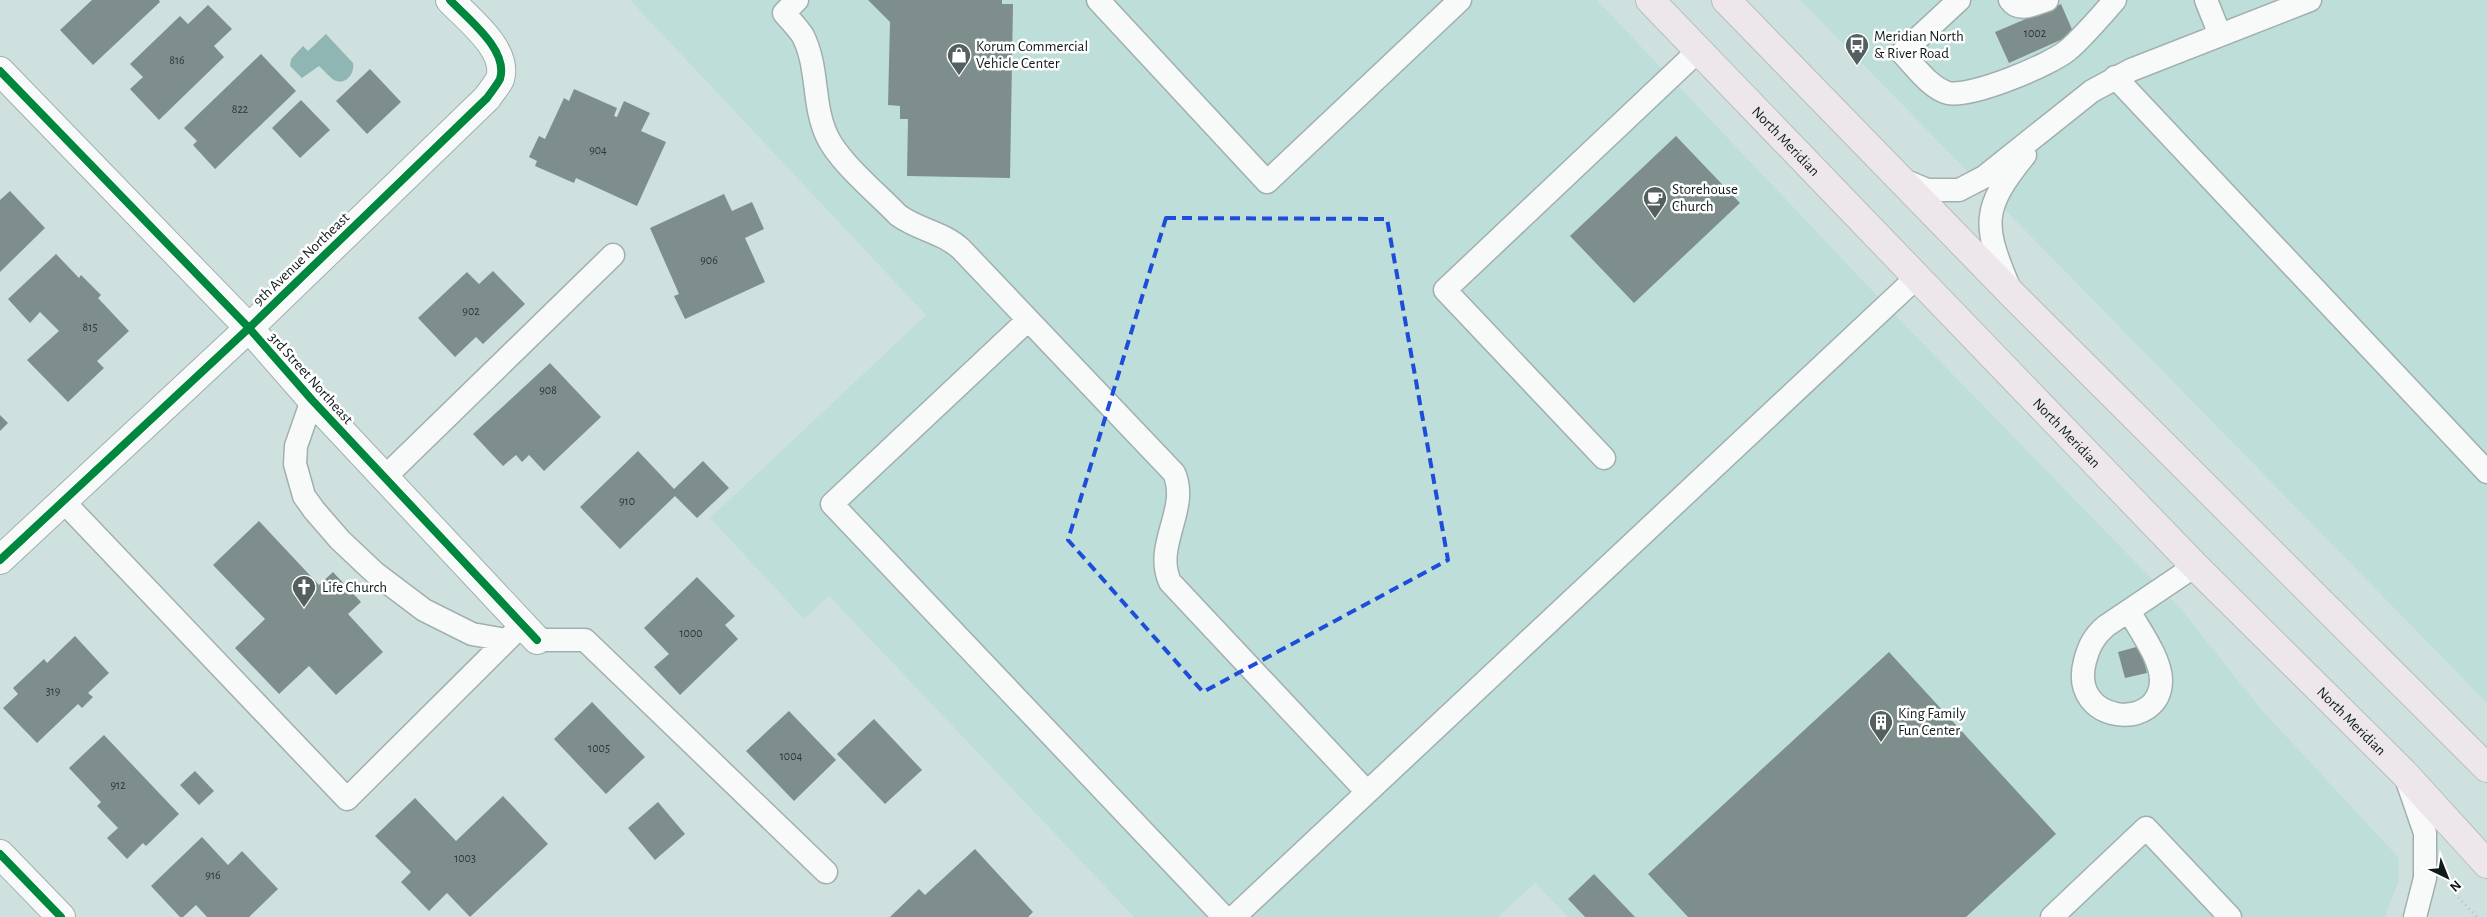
<svg xmlns="http://www.w3.org/2000/svg" width="2487" height="917" font-family="'Alegreya Sans',sans-serif">
<style>
.built{fill:#bededa}
.water{fill:#8fb6b3}
.building{fill:#7e8e8d}
.lines{fill:none;stroke-linecap:round;stroke-linejoin:round}
.lane-casing{stroke:#a1afae;stroke-width:25}
.street-casing{stroke:#a1afae;stroke-width:30}
.primary-casing{stroke:#b5bebd;stroke-width:30}
.path{stroke:#b8c0bf;stroke-width:3;stroke-dasharray:1 4;stroke-linecap:butt}
.lane{stroke:#f8fafa;stroke-width:22}
.street{stroke:#f8fafa;stroke-width:28}
.primary{stroke:#ede7eb;stroke-width:28}
.cycleway-casing{stroke:#fff;stroke-width:11}
.cycleway{stroke:#00873e;stroke-width:8}
.marked{fill:none;stroke:#1d4ed8;stroke-width:4;stroke-dasharray:10 6;stroke-linejoin:round}
.labels{text-anchor:middle;stroke-width:5;stroke-linejoin:round;paint-order:stroke}
.number-label{font-size:12px;fill:#2c3837}
.poi-label{font-size:15px;fill:#101b1a;stroke:#fff;text-anchor:start}
.street-label{font-size:15px;fill:#101b1a;stroke:#fff}
</style>
<rect width="100%" height="100%" fill="#cfe1df"/>
<path class="built" d="M 630,0 L 1597,0 L 1901,321 L 2180,608 L 2260,708 L 2398,857 L 2399,880 L 2385,917 L 1568,917 L 1535,883 L 1498,917 L 1134,917 L 829,596 L 804,619 L 710,518 L 926,315 Z
M 1800,0 L 2487,0 L 2487,703 Z"/>
<path class="water" d="M 326,34 L 353,63 C 355,73 346,86 334,80 C 329,77 324,70 319,66 L 302,78 L 290,66 L 291,59 L 303,46 L 308,51 Z"/>
<path class="building" d="M 92,0 L 159,0 L 160,2 L 93,65 L 60,30 Z
M 868,0 L 1002,0 L 1002,4 L 1013,4 L 1010,178 L 907,176 L 908,119 L 900,119 L 900,106 L 888,105 L 890,22 Z
M 2061,4 L 2074,34 L 2009,63 L 1995,32 Z
M 208,5 L 232,29 L 214,46 L 224,57 L 159,120 L 130,89 L 143,77 L 130,64 L 180,16 L 188,24 Z
M 261,54 L 296,91 L 215,169 L 193,145 L 197,141 L 184,128 Z
M 370,69 L 401,102 L 367,134 L 336,101 Z
M 574,89 L 617,108 L 614,116 L 617,117 L 624,101 L 650,113 L 641,131 L 666,142 L 637,206 L 576,178 L 574,183 L 535,166 L 537,161 L 529,157 L 539,136 L 545,139 L 564,98 L 569,101 Z
M 301,100 L 330,130 L 300,158 L 272,128 Z
M 1676,136 L 1740,203 L 1634,303 L 1570,236 Z
M 10,191 L 45,228 L 0,272 L 0,200 Z
M 724,194 L 732,211 L 752,202 L 764,229 L 745,238 L 765,282 L 685,319 L 674,296 L 679,294 L 650,228 Z
M 56,254 L 79,278 L 81,275 L 101,295 L 98,298 L 129,331 L 97,361 L 104,368 L 68,402 L 27,360 L 59,331 L 40,312 L 30,323 L 8,299 Z
M 493,271 L 525,304 L 483,344 L 476,337 L 455,357 L 418,318 L 467,272 L 479,284 Z
M 550,363 L 601,417 L 544,471 L 529,455 L 522,462 L 516,455 L 503,466 L 473,434 Z
M 0,415 L 8,423 L 0,431 Z
M 638,451 L 674,489 L 703,461 L 729,488 L 697,518 L 675,496 L 620,549 L 580,507 Z
M 259,521 L 319,585 L 333,572 L 361,602 L 348,614 L 383,652 L 336,695 L 309,666 L 279,694 L 235,648 L 265,619 L 213,565 Z
M 697,577 L 735,616 L 725,625 L 738,639 L 680,695 L 654,667 L 669,654 L 644,628 Z
M 75,636 L 109,673 L 88,693 L 93,697 L 82,708 L 78,704 L 37,743 L 3,708 L 18,694 L 13,688 L 44,659 L 47,663 Z
M 2140,646 L 2147,673 L 2125,678 L 2118,652 Z
M 1889,652 L 2056,834 L 1966,917 L 1688,917 L 1648,874 Z
M 592,702 L 645,757 L 606,794 L 554,739 Z
M 789,711 L 836,760 L 794,801 L 746,751 Z
M 874,719 L 922,770 L 885,804 L 837,754 Z
M 104,735 L 179,814 L 146,846 L 143,843 L 127,859 L 107,838 L 118,828 L 97,806 L 101,802 L 69,768 Z
M 195,771 L 214,791 L 199,805 L 180,785 Z
M 503,796 L 548,844 L 470,917 L 447,893 L 429,911 L 401,882 L 411,872 L 375,836 L 415,798 L 456,841 Z
M 658,802 L 685,834 L 655,860 L 628,828 Z
M 202,837 L 228,865 L 242,851 L 278,889 L 249,917 L 207,917 L 196,905 L 183,917 L 180,917 L 151,886 Z
M 975,849 L 1033,912 L 1028,917 L 890,917 L 919,889 L 925,895 Z
M 1594,874 L 1635,917 L 1585,917 L 1568,899 Z"/>
<g class="lines">
<g class="lane-casing">
<path id="lane" d="M 797,0 L 784,13 C 790,20 798,28 803,36 C 819,68 812,104 827,136 C 838,161 878,194 898,215 C 918,230 943,232 961,249 L 1174,473 C 1190,509 1153,545 1170,582 L 1367,792
M 1098,0 L 1267,182 L 1460,0
M 1959,0 L 1902,53 C 1915,66 1930,88 1948,93 C 1971,98 2050,65 2068,50 C 2085,35 2100,17 2115,0
M 2010,0 C 2019,13 2034,4 2047,0
M 2206,0 L 2220,35
M 2115,77 L 2487,472
M 1901,179 L 1927,190 L 1959,190 L 1984,177 L 2092,91 L 2131,70 L 2310,0
M 2009,287 C 1983,225 1981,209 2025,155
M 1028,320 L 832,504 L 1224,917
M 312,400 L 296,446 L 295,464 L 304,496 L 314,510 L 340,540 L 375,573 L 424,610 L 472,634 L 506,640
M 1604,458 L 1445,290 L 1698,51
M 384,478 L 613,255
M 63,501 L 347,799 L 522,625
M 2129,611 C 2139,629 2161,659 2161,680 C 2161,733 2068,724 2085,661 C 2089,646 2094,636 2106,626 L 2195,566
M 537,640 L 585,640 L 826,872
M 2406,778 L 2425,833 L 2425,878 L 2415,917
M 1234,917 L 1916,278
M 2052,917 L 2146,828 L 2230,917"/>
</g>
<g class="street-casing">
<path id="street" d="M 0,71 L 249,328 L 312,400 L 537,640
M 0,560 L 249,328 L 487,98 C 491,92 497,85 500,79 C 509,50 468,19 450,0
M 0,854 L 61,917"/>
</g>
<g class="primary-casing">
<g id="primary">
<path id="s1" d="M 1650,0 L 2195,566 L 2404,773 L 2487,864"/>
<path d="M 1726,0 L 2012,294 L 2487,768"/>
</g>
</g>
<path class="path" d="M 2455,894 L 2477,917"/>
<use href="#lane" class="lane"/>
<use href="#street" class="street"/>
<use href="#primary" class="primary"/>
<g class="cycleway-casing">
<path id="cycleway" d="M 0,71 L 249,328 L 312,400 L 537,640
M 0,560 L 249,328 L 487,98 C 491,92 497,85 500,79 C 509,50 468,19 450,0
M 0,854 L 61,917"/>
</g>
<use href="#cycleway" class="cycleway"/>
</g>
<path class="marked" d="M 1166,218 L 1387,219 L 1448,560 L 1203,692 L 1068,540 Z"/>
<defs>
<g id="bus-pin" transform="scale(1.25)"><path d="M0 17L-7.5 6A9.5 9.5 0 1 1 7.5 6Z" fill="#53605f" stroke="#fff"/><path d="M-5-6H5V4H4V6H2V4H-2V6H-4V4H-5ZM-3.5-4V0h7V-4ZM-3.5 1.2v1.5H-2V1.2ZM2 1.2v1.5H3.5V1.2Z" fill="#fff"/></g>
<g id="shop-pin" transform="scale(1.25)"><path d="M0 17L-7.5 6A9.5 9.5 0 1 1 7.5 6Z" fill="#53605f" stroke="#fff"/><path d="M-5-2.5h2.3a2.7 3.5 0 0 1 5.4 0H5L5.5 6h-11ZM-1.5-2.5h3a1.5 2.3 0 0 0-3 0Z" fill="#fff"/></g>
<g id="cafe-pin" transform="scale(1.25)"><path d="M0 17L-7.5 6A9.5 9.5 0 1 1 7.5 6Z" fill="#53605f" stroke="#fff"/><path d="M-5.5-4.5H6V0H3Q3 3.5 0 3.5H-2.5Q-5.5 3.5-5.5 0ZM3-3.2v2h1.7v-2ZM-6 4.5H4V6H-6Z" fill="#fff"/></g>
<g id="church-pin" transform="scale(1.25)"><path d="M0 17L-7.5 6A9.5 9.5 0 1 1 7.5 6Z" fill="#53605f" stroke="#fff"/><path d="M-1.2-6h2.4v3.5h3.3v2.4h-3.3V6h-2.4V-.1h-3.3v-2.4h3.3Z" fill="#fff"/></g>
<g id="building-pin" transform="scale(1.25)"><path d="M0 17L-7.5 6A9.5 9.5 0 1 1 7.5 6Z" fill="#53605f" stroke="#fff"/><path d="M-4-6H4V6H1V3H-1V6H-4ZM-2.5-4.3h1.7v1.8h-1.7ZM.8-4.3h1.7v1.8H.8ZM-2.5-1h1.7V.8h-1.7ZM.8-1h1.7V.8H.8Z" fill="#fff"/></g>
</defs>
<g fill-rule="evenodd">
<use href="#bus-pin" x="1857" y="45"/>
<use href="#shop-pin" x="959" y="55"/>
<use href="#cafe-pin" x="1655" y="198"/>
<use href="#church-pin" x="304" y="587"/>
<use href="#building-pin" x="1881" y="722"/>
</g>
<g class="labels">
<g class="number-label">
<text x="2035" y="37">1002</text>
<text x="177" y="64">816</text>
<text x="240" y="113">822</text>
<text x="598" y="154">904</text>
<text x="709" y="264">906</text>
<text x="471" y="315">902</text>
<text x="90" y="331">815</text>
<text x="548" y="394">908</text>
<text x="627" y="505">910</text>
<text x="691" y="637">1000</text>
<text x="53" y="695">319</text>
<text x="599" y="752">1005</text>
<text x="791" y="760">1004</text>
<text x="118" y="789">912</text>
<text x="465" y="862">1003</text>
<text x="213" y="879">916</text>
</g>
<g class="poi-label">
<text x="1874" y="41">Meridian North<tspan x="1874" dy="17">&amp; River Road</tspan></text>
<text x="976" y="51">Korum Commercial<tspan x="976" dy="17">Vehicle Center</tspan></text>
<text x="1672" y="194">Storehouse<tspan x="1672" dy="17">Church</tspan></text>
<text x="322" y="592">Life Church</text>
<text x="1898" y="718">King Family<tspan x="1898" dy="17">Fun Center</tspan></text>
</g>
<g class="street-label">
<text dy="5" stroke="none"><textPath href="#s1" startOffset="196">North Meridian</textPath></text>
<text transform="translate(301 259) rotate(-44)" y="5">9th Avenue Northeast</text>
<text transform="translate(311 378) rotate(48)" y="5">3rd Street Northeast</text>
<text dy="5" stroke="none"><textPath href="#s1" startOffset="601">North Meridian</textPath></text>
<text dy="5" stroke="none"><textPath href="#s1" startOffset="1006">North Meridian</textPath></text>
</g>
</g>
<g transform="translate(2447 877) rotate(137)" stroke="#ffffff" stroke-width="4" paint-order="stroke">
<path d="M0-4L9 19L0 12L-9 19Z" fill="#101b1a"/>
<text y="-8" font-size="14" font-weight="bold" text-anchor="middle" fill="#101b1a">N</text>
</g>
</svg>
